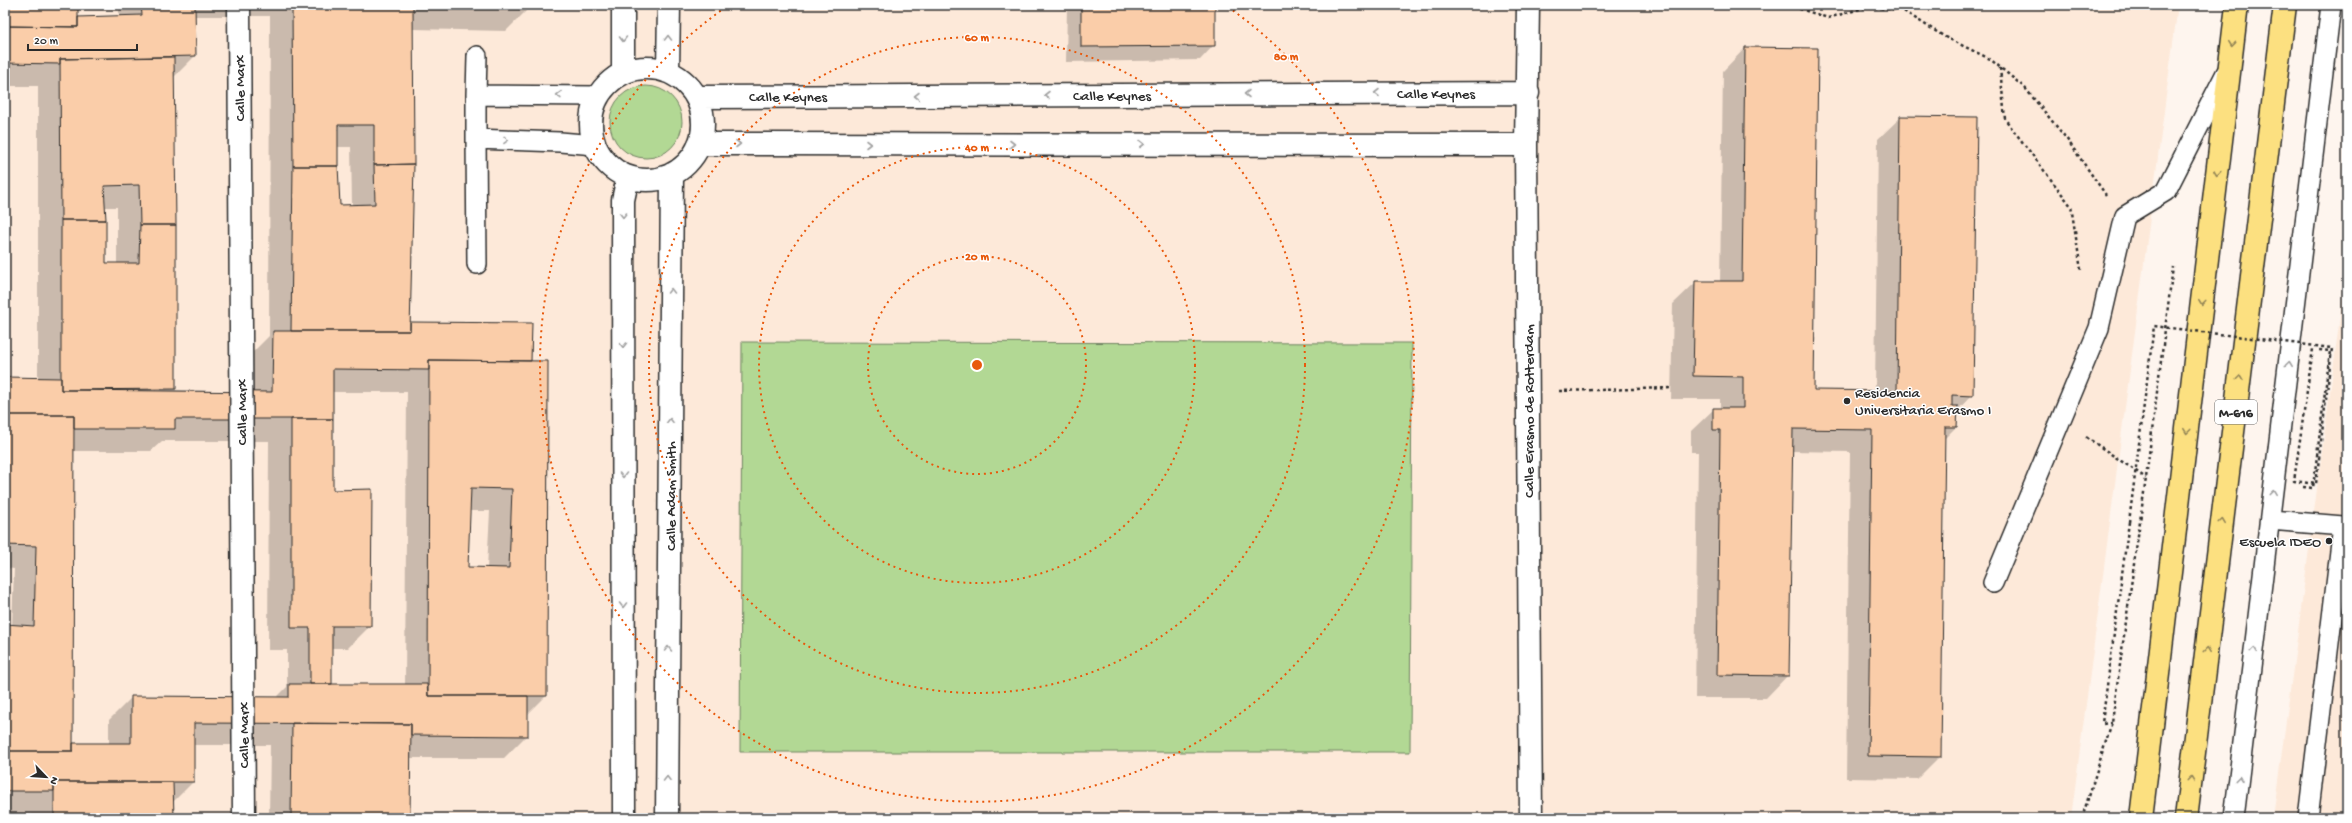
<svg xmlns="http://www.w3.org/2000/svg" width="2352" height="823" font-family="'Gochi Hand',sans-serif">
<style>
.built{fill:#fde9d9}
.green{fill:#b2d894;stroke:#6e8260}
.shadow{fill:#0003;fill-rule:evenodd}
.building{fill:#facda9;stroke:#2b2b2b;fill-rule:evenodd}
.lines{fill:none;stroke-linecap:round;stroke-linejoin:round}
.lane-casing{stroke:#2b2b2b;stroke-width:22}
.street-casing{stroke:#2b2b2b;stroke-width:25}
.highway-casing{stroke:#2b2b2b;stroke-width:25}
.path{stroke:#2b2b2b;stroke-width:2.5;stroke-dasharray:3 3;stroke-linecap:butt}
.lane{stroke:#fff;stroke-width:19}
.street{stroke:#fff;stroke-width:22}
.highway{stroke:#fce080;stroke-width:22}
.path-bridge{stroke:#2b2b2b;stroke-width:2.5;stroke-dasharray:3 3;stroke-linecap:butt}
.oneway{stroke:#a0a0a0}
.oneway2{stroke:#948656}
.ring{fill:none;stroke:#e8590c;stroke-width:2;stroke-dasharray:2 4}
.poi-dot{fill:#2b2b2b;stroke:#fff;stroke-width:1.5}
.labels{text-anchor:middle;stroke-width:3;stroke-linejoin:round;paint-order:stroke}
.shield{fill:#fff;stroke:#6b6b6b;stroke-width:1}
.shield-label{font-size:14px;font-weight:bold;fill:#2b2b2b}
.street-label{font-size:15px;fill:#2b2b2b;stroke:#fff}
.poi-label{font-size:15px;fill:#2b2b2b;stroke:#fff;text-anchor:start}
.centre{fill:#e8590c;stroke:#fff;stroke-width:2}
.ring-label{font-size:12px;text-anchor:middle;font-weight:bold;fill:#e8590c;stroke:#fff;stroke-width:3;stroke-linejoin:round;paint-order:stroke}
</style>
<rect width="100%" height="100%" fill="#fef5ee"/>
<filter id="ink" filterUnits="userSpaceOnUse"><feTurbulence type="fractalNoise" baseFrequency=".025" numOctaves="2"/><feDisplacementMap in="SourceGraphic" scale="8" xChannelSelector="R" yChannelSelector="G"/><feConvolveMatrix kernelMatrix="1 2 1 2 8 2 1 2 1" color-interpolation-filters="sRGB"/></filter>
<g filter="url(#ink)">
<path class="built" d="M 5,5 L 2178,5 L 2071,818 L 5,818 Z
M 2347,265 L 2347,818 L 2273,818 Z"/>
<path class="green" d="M 943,5 L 1043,5 L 1038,8 Z
M610 122a36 36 0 1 1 72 0a36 36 0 1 1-72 0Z
M 742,342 L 1412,343 L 1410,752 L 740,752 Z"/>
<path class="shadow" d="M 5,5 L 77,5 L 77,18 L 119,17 L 119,5 L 529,5 L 529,8 L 506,31 L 413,29 L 409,323 L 530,362 L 547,362 L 546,696 L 527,715 L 527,735 L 504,758 L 410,758 L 409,818 L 269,818 L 270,745 L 193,745 L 193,782 L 172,803 L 172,818 L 32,818 L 32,814 L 5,814 L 5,625 L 12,626 L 14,569 L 5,568 L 5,378 L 38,379 L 38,86 L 5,86 ZM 194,16 L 270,16 L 269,336 L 251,354 L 250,392 L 175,390 L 173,78 L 195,56 ZM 337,147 L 351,147 L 352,206 L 339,206 ZM 103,207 L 117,207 L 117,264 L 105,264 ZM 332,392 L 407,392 L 405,685 L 331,685 L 331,648 L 348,648 L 370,626 L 332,491 ZM 162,441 L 269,441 L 268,650 L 287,650 L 287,687 L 276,698 L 132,697 L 109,720 L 109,744 L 72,744 L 73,451 L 151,451 ZM 469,511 L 490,511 L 487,568 L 467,568 Z
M 1067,5 L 1214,5 L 1214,45 L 1200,60 L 1066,62 Z
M 1745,48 L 1813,391 L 1875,392 L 1878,139 L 1901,117 L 1972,395 L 1957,411 L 1956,427 L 1944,439 L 1940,756 L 1917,779 L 1846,778 L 1850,452 L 1791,451 L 1788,675 L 1766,698 L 1695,698 L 1698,452 L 1691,452 L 1691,431 L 1714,409 L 1720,409 L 1720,399 L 1671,399 L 1673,304 L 1696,282 L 1720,282 L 1723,71 Z"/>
<path class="building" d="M 5,5 L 78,5 L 78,27 L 5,26 Z
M 141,5 L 195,5 L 196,56 L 60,59 L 60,64 L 5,63 L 5,26 L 78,27 L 78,17 L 142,15 Z
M 292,5 L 413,5 L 414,164 L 374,165 L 374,125 L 338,125 L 338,166 L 293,166 Z
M 413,5 L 530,5 L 530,9 L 413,6 Z
M 1081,5 L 1215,5 L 1215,46 L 1081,47 Z
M 1745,47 L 1818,48 L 1814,390 L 1897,391 L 1900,116 L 1977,117 L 1973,396 L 1952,395 L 1952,406 L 1958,406 L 1957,427 L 1945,427 L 1941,757 L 1868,756 L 1872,430 L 1793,429 L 1789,676 L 1717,675 L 1720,430 L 1713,430 L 1713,408 L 1743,408 L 1743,377 L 1693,376 L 1695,281 L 1742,281 Z
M 174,57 L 176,225 L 140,225 L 139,185 L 104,186 L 106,220 L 61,220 L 60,59 Z
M 414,164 L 410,331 L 291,331 L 293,166 L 338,166 L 340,205 L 375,204 L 374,165 Z
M 61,220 L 106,220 L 106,263 L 139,263 L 140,225 L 176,225 L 176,389 L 61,390 Z
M 410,322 L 532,323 L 531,361 L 429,360 L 429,370 L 333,369 L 333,419 L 175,419 L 175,429 L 74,429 L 74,415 L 5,415 L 5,377 L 61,378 L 61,390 L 272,392 L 273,331 L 410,331 Z
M 429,360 L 548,361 L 547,696 L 428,696 ZM 471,488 L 512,489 L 509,568 L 468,567 Z
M 5,415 L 74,415 L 73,751 L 5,751 L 5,624 L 34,626 L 36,546 L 5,545 Z
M 291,419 L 333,419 L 333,490 L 372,489 L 371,626 L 332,626 L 332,684 L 310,684 L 310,628 L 291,628 Z
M 289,684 L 427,684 L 428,696 L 528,696 L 528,736 L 411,735 L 411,724 L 194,723 L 194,782 L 54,782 L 54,791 L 5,791 L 5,751 L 73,751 L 73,743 L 131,743 L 131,696 L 289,697 Z
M 292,723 L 411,724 L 410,818 L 291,818 Z
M 54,782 L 173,782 L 174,818 L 54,818 Z"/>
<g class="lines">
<g class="lane-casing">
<path id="lane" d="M 476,95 L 477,56
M 476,139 L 477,264
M 595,145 L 560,142 L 476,139 L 476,95 L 598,96
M 2270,520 L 2343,526 L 2308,818
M 1993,583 L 2099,328 L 2125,216 L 2166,191 L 2226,73
M 2234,818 L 2331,5"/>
</g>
<g class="street-casing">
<path id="street" d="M 239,5 L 244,818
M 1528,5 L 1526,145 L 1531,818
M591 124a56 56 0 1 1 112 0a56 56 0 1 1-112 0Z
M 668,72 L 669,5
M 623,73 L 623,5
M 696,97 L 1528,93
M 699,144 L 1526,145
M 624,818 L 623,200 L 628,177
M 667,818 L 672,174"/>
</g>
<g class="highway-casing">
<path id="highway" d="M 2141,818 L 2237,5
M 2186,818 L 2285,5"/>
</g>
<path class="path" d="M 1788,5 L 1828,18 L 1867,7 L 1902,10 L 1945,37 L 1990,59 L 2025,88 L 2066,138 L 2106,195
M 2000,68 L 2005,119 L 2071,206 L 2081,270
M 1559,391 L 1672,388
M 2086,437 L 2146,478
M 2303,487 L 2313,488 L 2330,351 L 2319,350
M 2112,722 L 2102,723 L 2129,522
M 2082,818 L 2112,722 L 2146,478 L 2173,267"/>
<use href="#lane" class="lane"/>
<use href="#street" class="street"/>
<use href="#highway" class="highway"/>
<path class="path-bridge" d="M 2129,522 L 2154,326 L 2332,348 L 2316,484 L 2294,481 L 2313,349"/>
</g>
<defs><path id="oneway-chevron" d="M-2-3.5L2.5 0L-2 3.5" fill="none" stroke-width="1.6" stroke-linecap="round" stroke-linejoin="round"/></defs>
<g class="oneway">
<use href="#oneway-chevron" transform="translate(668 38) rotate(-90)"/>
<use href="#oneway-chevron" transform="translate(623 39) rotate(90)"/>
<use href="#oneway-chevron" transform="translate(1377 93) rotate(180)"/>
<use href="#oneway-chevron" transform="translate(1247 94) rotate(180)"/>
<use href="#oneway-chevron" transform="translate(559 95) rotate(-179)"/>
<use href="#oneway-chevron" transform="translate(1047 95) rotate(180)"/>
<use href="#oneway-chevron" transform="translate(917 96) rotate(180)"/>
<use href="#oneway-chevron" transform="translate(506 140) rotate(1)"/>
<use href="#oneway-chevron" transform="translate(738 144)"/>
<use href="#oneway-chevron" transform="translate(868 144)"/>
<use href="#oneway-chevron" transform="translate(1012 144)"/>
<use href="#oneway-chevron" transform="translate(1142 144)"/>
<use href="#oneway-chevron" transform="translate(623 215) rotate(90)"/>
<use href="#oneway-chevron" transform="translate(671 291) rotate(-90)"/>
<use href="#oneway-chevron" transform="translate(623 345) rotate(90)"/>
<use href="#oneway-chevron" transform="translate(2289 364) rotate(-83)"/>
<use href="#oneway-chevron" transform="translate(670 421) rotate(-90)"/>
<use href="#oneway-chevron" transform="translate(623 475) rotate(90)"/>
<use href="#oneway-chevron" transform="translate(2273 493) rotate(-83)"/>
<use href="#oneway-chevron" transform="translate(623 605) rotate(90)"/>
<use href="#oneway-chevron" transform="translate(668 649) rotate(-90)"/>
<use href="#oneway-chevron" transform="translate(2254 650) rotate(-83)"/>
<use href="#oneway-chevron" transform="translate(667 779) rotate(-90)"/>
<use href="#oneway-chevron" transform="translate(2239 779) rotate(-83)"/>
</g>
<g class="oneway2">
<use href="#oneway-chevron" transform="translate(2232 44) rotate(96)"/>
<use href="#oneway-chevron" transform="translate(2217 173) rotate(97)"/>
<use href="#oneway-chevron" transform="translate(2202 302) rotate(97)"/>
<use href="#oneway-chevron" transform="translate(2240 378) rotate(-83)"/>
<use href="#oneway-chevron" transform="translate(2187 431) rotate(97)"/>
<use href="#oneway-chevron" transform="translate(2222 521) rotate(-83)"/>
<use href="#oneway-chevron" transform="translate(2207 650) rotate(-83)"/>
<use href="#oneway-chevron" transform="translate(2191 779) rotate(-83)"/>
</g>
</g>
<g class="ring">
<circle cx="977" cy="365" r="109"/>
<circle cx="977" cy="365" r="218"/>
<circle cx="977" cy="365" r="328"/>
<path d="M1228 7A437 437 0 1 1 726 7"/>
</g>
<g class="poi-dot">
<circle cx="1847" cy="401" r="4"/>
<circle cx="2329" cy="541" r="4"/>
</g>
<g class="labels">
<rect class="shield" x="2215" y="400" width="42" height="24" rx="3"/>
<g class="shield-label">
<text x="2236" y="417">M-616</text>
</g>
<g class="street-label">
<text transform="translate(239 88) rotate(-90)" y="5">Calle Marx</text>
<text x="1436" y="98">Calle Keynes</text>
<text x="1112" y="100">Calle Keynes</text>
<text x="788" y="101">Calle Keynes</text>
<text transform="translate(1528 411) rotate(-90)" y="5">Calle Erasmo de Rotterdam</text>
<text transform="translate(241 412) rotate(-90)" y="5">Calle Marx</text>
<text transform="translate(670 496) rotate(-90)" y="5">Calle Adam Smith</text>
<text transform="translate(243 735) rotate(-90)" y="5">Calle Marx</text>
</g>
<g class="poi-label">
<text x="1855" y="397">Residencia<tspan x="1855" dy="17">Universitaria Erasmo I</tspan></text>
<text x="2321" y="546" text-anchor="end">Escuela IDEO</text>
</g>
</g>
<circle cx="977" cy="365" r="6" class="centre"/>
<g class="ring-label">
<text x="977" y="41">60 m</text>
<text x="1286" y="60">80 m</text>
<text x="977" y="151">40 m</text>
<text x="977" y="260">20 m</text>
</g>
<rect width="2352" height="823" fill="none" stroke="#fff" stroke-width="20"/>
<rect x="10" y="10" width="2332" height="803" fill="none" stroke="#2b2b2b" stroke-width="1.5" filter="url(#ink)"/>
<g transform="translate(46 777) rotate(115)" stroke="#ffffff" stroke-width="3" paint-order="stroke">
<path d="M0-3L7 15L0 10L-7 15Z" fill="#2b2b2b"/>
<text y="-6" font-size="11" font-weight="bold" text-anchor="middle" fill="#2b2b2b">N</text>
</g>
<path d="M28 44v6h109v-6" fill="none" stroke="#2b2b2b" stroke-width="2"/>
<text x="34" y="44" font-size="12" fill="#2b2b2b" stroke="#ffffff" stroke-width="3" paint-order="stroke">20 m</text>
</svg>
